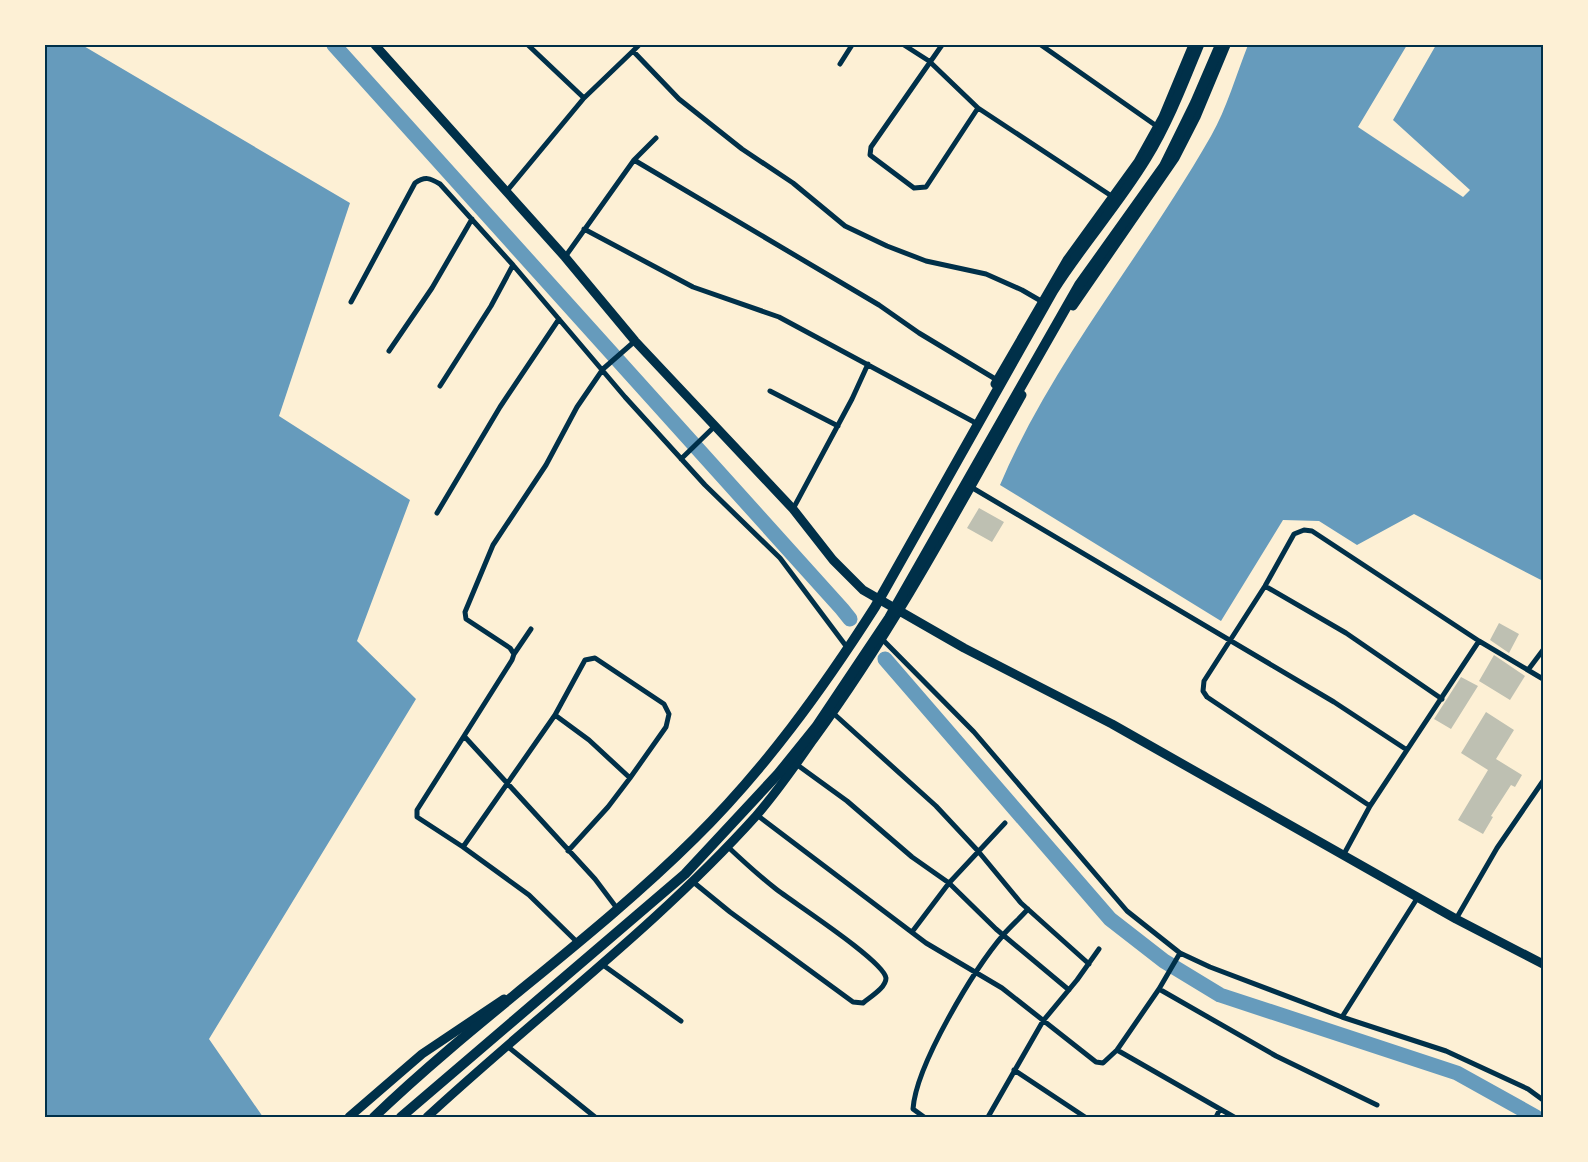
<svg xmlns="http://www.w3.org/2000/svg" width="1588" height="1162" font-family="'Noto Sans',sans-serif">
<style>
.water{fill:#669bbc}
.lines{fill:none;stroke-linecap:round;stroke-linejoin:round}
.canal{stroke:#669bbc;stroke-width:15}
.building{fill:#bec0b2}
.minor{stroke:#003049;stroke-width:5}
.secondary{stroke:#003049;stroke-width:9}
.trunk{stroke:#003049;stroke-width:10}
.neatline{fill:none;stroke:#003049;stroke-width:2}
</style>
<rect width="100%" height="100%" fill="#fdf0d5"/>
<path class="water" d="M 45,45 L 82,45 L 350,203 L 279,416 L 410,500 L 357,641 L 416,699 L 209,1039 L 263,1117 L 45,1117 Z
M 1248,45 L 1407,45 L 1358,127 L 1463,197 L 1470,190 L 1393,120 L 1436,45 L 1543,45 L 1543,581 L 1414,514 L 1357,545 L 1319,521 L 1283,520 L 1221,621 L 1000,485 C 1053,360 1144,254 1211,136 C 1227,108 1236,75 1248,45 Z"/>
<g class="lines">
<path class="canal" d="M 334,45 L 842,609 L 850,619
M 885,659 L 1110,919 L 1164,961 L 1220,995 L 1457,1073 L 1536,1117"/>
</g>
<path class="building" d="M 979,508 L 1004,522 L 992,542 L 967,528 Z
M 1499,623 L 1519,634 L 1509,653 L 1490,640 Z
M 1494,655 L 1525,676 L 1510,700 L 1479,681 Z
M 1461,677 L 1478,686 L 1451,729 L 1434,719 Z
M 1486,712 L 1514,730 L 1496,759 L 1522,775 L 1515,787 L 1511,785 L 1491,816 L 1493,817 L 1483,834 L 1458,820 L 1488,770 L 1461,753 Z"/>
<g class="lines">
<path class="minor" d="M 528,45 L 584,98
M 904,45 L 929,61 L 978,108 L 1113,197
M 942,45 L 871,147 L 870,155 L 914,188 L 926,187 L 978,108
M 1041,45 L 1158,127
M 633,51 L 639,45
M 840,64 L 852,45
M 634,160 L 879,305 L 919,333 L 997,380
M 506,192 L 584,98 L 633,51 L 679,99 L 742,149 L 793,183 L 845,226 L 887,246 L 926,261 L 986,274 L 1022,290 L 1041,301
M 584,229 L 693,287 L 779,317 L 974,422
M 565,257 L 634,160 L 656,138
M 351,302 L 415,183 C 425,176 430,178 440,184 L 513,265 L 625,397 L 705,485 L 780,558 L 846,646
M 389,351 L 432,288 L 472,219
M 440,386 L 491,306 L 513,265
M 770,391 L 838,426
M 681,459 L 715,426
M 971,487 L 1334,702 L 1407,750
M 793,509 L 852,399 L 868,364
M 437,513 L 500,407 L 559,319
M 1265,586 L 1346,633 L 1442,699
M 883,640 L 974,732 L 1127,911 L 1180,953 L 1210,967 L 1342,1017 L 1446,1051 L 1528,1089 L 1543,1100
M 514,654 L 531,629
M 1528,670 L 1543,650
M 833,713 L 936,806 L 978,851 L 1021,903 L 1089,964
M 555,715 L 585,660 L 595,658 L 664,704 L 669,714 L 666,727 L 630,778
M 464,736 L 417,810 L 417,817 L 463,847 L 529,895 L 576,941
M 796,764 L 847,801 L 912,857 L 949,883 L 996,929 L 1069,990
M 1370,806 L 1207,697 L 1203,691 L 1204,681 L 1265,586 L 1294,534 L 1304,530 L 1312,531 L 1479,641 L 1543,679
M 757,815 L 926,943 L 1002,988 L 1096,1062 L 1103,1063 L 1117,1050 L 1159,989
M 463,847 L 555,715 L 589,740 L 630,778 L 608,807 L 568,851
M 1344,854 L 1370,806 L 1479,641
M 692,881 L 730,912 L 853,1002 L 863,1003 C 870,997 886,988 886,978 C 884,961 794,903 776,889 C 759,876 743,861 727,846
M 616,907 L 595,879 L 464,736 L 512,660 L 514,654 L 510,648 L 466,619 L 465,612 L 493,545 L 546,465 L 577,407 L 603,369 L 635,341
M 1456,919 L 1497,848 L 1543,781
M 912,932 L 949,883 L 1005,823
M 1180,953 L 1159,989 L 1276,1056 L 1377,1105
M 603,965 L 681,1021
M 1342,1017 L 1418,897
M 507,1046 L 595,1117
M 1117,1050 L 1234,1117
M 1014,1070 L 1085,1117
M 924,1117 L 913,1109 C 916,1065 974,969 1004,934 C 1011,926 1020,918 1028,909
M 988,1117 L 1043,1021 L 1077,980 L 1099,949
M 1216,1117 L 1220,1109"/>
<path class="secondary" d="M 375,45 L 565,257 L 635,341 L 793,509 L 833,560 L 863,590 L 964,648 L 1112,724 L 1456,919 L 1543,964
M 1073,306 L 1175,158 L 1196,117 L 1226,45
M 995,384 L 1067,260 L 1138,162 L 1163,117 L 1193,45
M 349,1117 L 422,1054 L 504,999
M 427,1117 C 536,1016 656,927 756,816 C 777,792 795,766 813,740 C 893,631 956,513 1022,395"/>
<path class="trunk" d="M 374,1117 C 476,1019 593,939 694,839 C 764,770 822,690 875,607 L 1053,291 C 1082,245 1118,205 1146,159 C 1168,123 1183,84 1199,45
M 401,1117 L 685,874 L 778,774 L 816,727 L 889,618 L 1079,285 L 1164,166 L 1195,103 L 1220,45"/>
</g>
<rect width="1588" height="1162" fill="none" stroke="#fdf0d5" stroke-width="92"/>
<rect x="46" y="46" width="1496" height="1070" class="neatline"/>
</svg>
